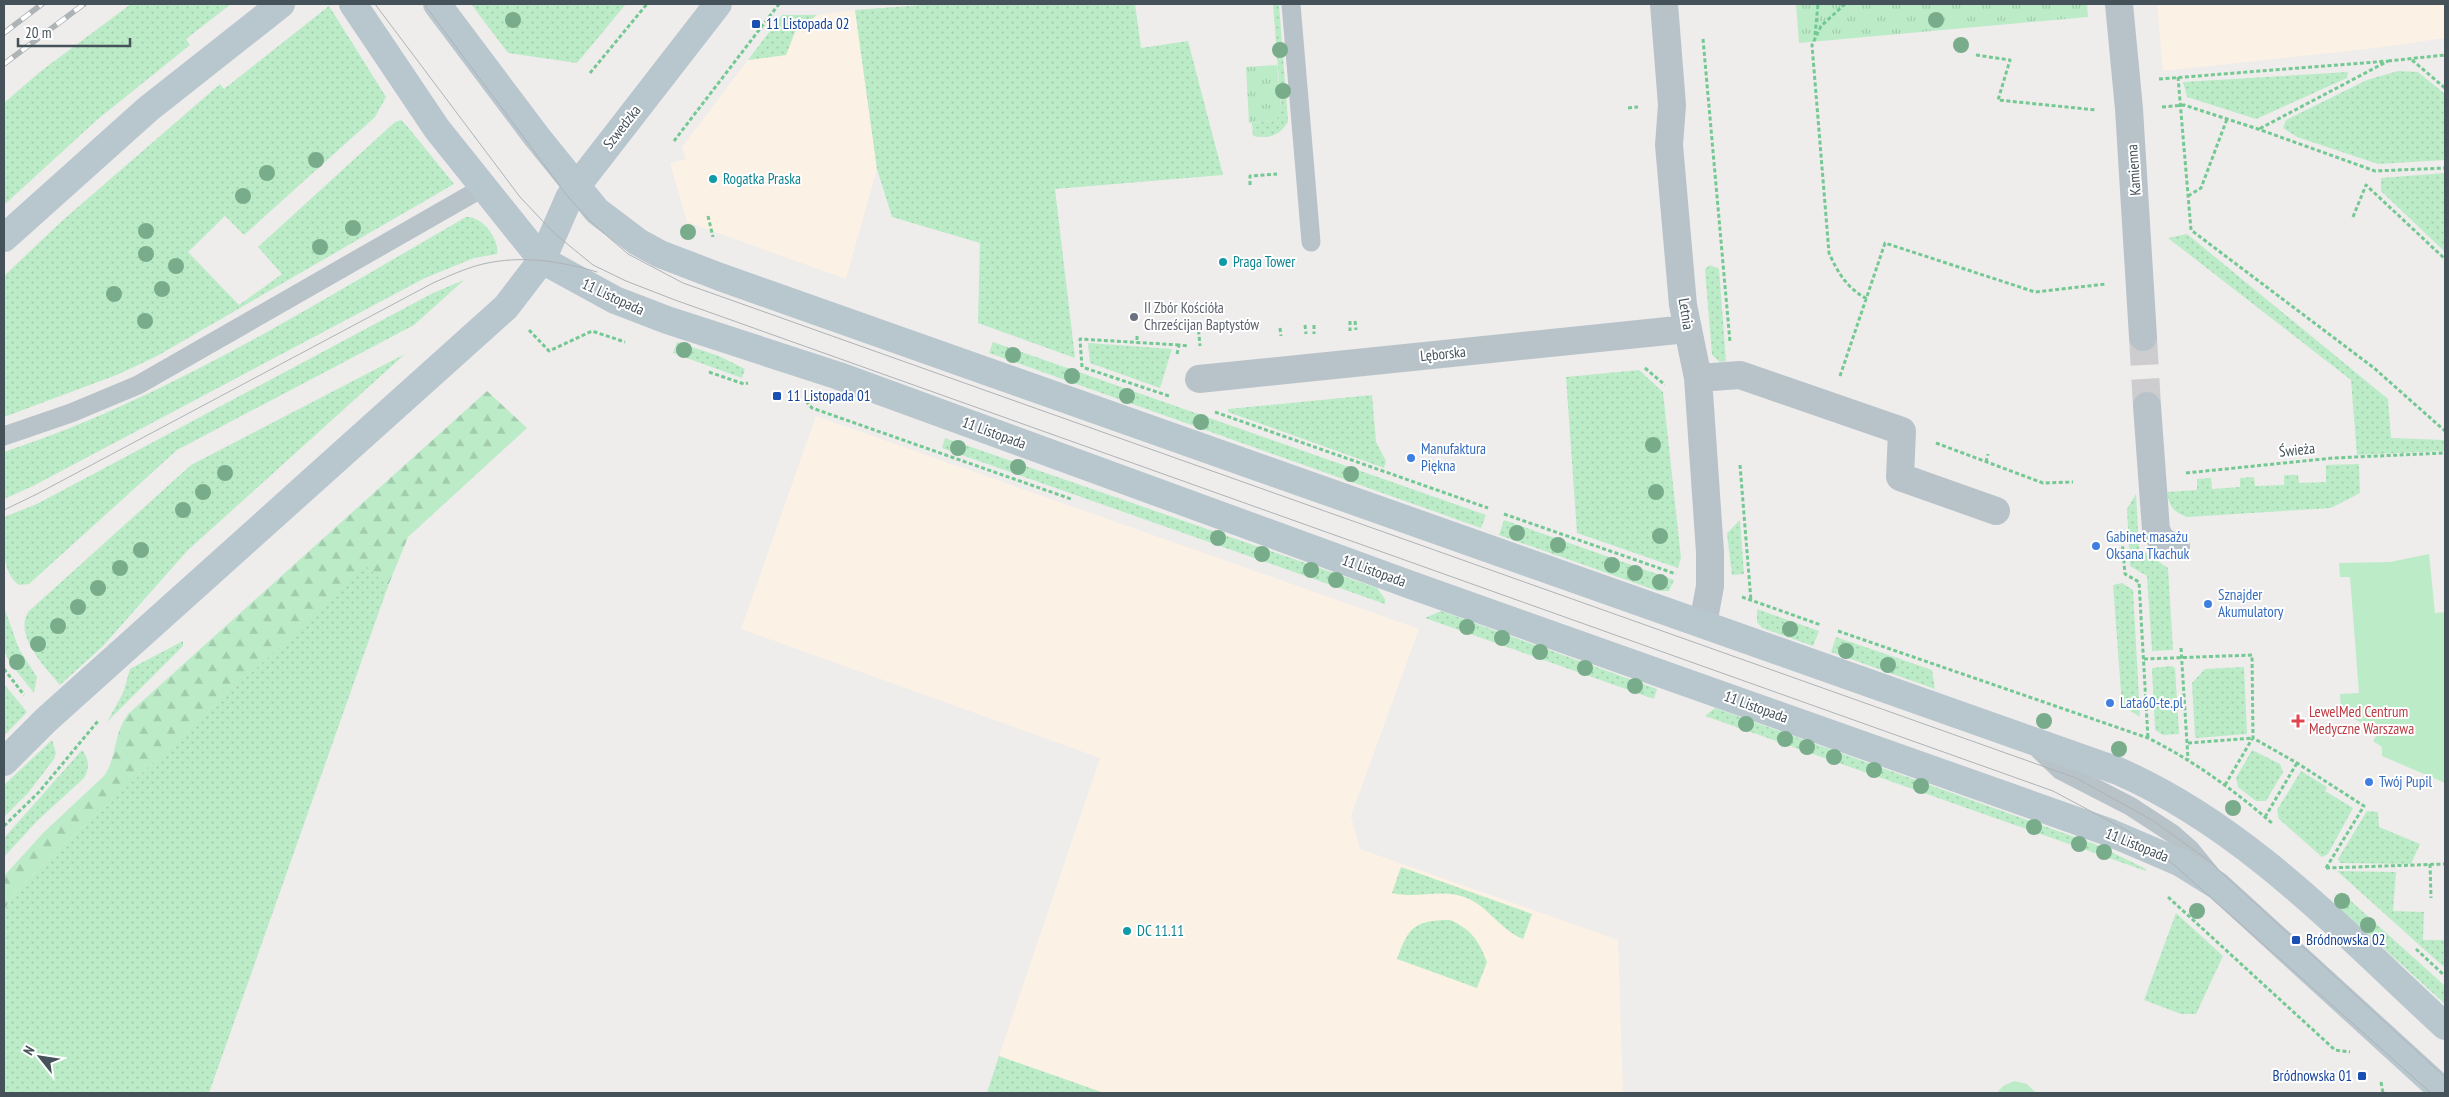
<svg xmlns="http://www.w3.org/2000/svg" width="2449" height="1097" font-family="'PT Sans Narrow',sans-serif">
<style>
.commercial{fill:#fbf1e4}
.grass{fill:url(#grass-dots)}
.forest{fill:url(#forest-firs)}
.park{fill:url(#park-tufts)}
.garden{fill:#bbecc7}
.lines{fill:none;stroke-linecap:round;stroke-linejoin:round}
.street-tunnel{stroke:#cdcdcf;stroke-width:28;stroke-dasharray:28 14;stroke-linecap:butt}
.path{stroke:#74c993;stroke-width:3;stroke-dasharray:4 2.5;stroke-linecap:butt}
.lane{stroke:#b8c3c9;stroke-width:19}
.street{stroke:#b8c3c9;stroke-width:28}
.secondary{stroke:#b8c6ce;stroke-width:28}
.tram{stroke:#aeb3b6;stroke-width:1}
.rail-casing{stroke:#aeb3b6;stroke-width:5.5}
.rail{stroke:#fff;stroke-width:4;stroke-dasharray:11;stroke-linecap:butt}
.tree{fill:#79ac8b}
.transit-dot{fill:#1a4fb4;stroke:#fff;stroke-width:2}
.culture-dot{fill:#0f9aa8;stroke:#fff;stroke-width:2}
.worship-dot{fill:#6b7280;stroke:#fff;stroke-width:2}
.shop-dot{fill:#3f7fe0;stroke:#fff;stroke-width:2}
.health-dot{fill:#e0444e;stroke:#fff;stroke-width:2}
.labels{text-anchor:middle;stroke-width:4;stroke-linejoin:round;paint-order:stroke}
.transit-label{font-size:15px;fill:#164399;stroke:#fff;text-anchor:start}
.street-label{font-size:15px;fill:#455259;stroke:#fff}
.culture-label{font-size:15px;fill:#0d838f;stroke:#fff;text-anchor:start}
.worship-label{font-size:15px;fill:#5b616d;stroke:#fff;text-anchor:start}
.shop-label{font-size:15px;fill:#366cbe;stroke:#fff;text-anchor:start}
.health-label{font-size:15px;fill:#be3a42;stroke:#fff;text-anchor:start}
</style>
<defs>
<pattern id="grass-dots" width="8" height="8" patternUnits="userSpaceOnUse" patternTransform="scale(1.25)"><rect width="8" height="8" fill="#bbecc7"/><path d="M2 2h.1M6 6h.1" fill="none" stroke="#a2ccad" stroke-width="1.8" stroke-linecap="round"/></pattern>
<pattern id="forest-firs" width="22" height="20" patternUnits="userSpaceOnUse" patternTransform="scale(1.25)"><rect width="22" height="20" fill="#bbecc7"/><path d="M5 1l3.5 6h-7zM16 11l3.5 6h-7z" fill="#a2ccad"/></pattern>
<pattern id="park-tufts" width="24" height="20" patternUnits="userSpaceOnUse" patternTransform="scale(1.25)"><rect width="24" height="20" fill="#bbecc7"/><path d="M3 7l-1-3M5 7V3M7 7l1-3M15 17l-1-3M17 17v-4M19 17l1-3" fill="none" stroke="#a2ccad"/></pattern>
</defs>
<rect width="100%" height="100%" fill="#efecec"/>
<path class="commercial" d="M 2157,4 L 2445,4 L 2445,38 L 2376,48 L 2163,71 Z
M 855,10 L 877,169 L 846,279 L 687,222 L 670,163 L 686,159 L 682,147 L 782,15 L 817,15 Z
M 816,416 L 1419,629 L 1351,816 L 1360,849 L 1618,940 L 1623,1093 L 1104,1093 L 999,1056 L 1100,758 L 741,629 Z"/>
<path class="grass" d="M 131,4 L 231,4 L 186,39 L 190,45 L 98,119 L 4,205 L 4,103 L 41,71 Z
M 471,4 L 626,4 L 577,63 L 508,53 Z
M 936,4 L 1135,4 L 1141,48 L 1188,41 L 1223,175 L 1055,189 L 1075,358 L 978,323 L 980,243 L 892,217 L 877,169 L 855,10 Z
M 1273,4 L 1279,4 L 1288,122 C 1279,136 1269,139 1253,136 L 1252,123 L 1276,121 L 1281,108 Z
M 329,6 L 386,97 L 375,117 L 244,235 L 225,216 L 188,252 L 239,305 L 282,274 L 258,247 L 395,122 L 401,120 L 407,126 L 454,184 L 157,356 L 119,374 L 4,417 L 4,276 L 63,220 L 220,84 L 224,89 Z
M 782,15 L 817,15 L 795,32 L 786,55 L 748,60 Z
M 2398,71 L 2418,72 L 2445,94 L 2445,160 L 2378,164 L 2297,137 L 2283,128 L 2286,120 L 2367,80 Z
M 2348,72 L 2347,78 L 2256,119 L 2187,97 L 2183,82 Z
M 2445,173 L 2445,252 L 2381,191 L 2381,178 Z
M 466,217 C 481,215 500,239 497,254 L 474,258 L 425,278 L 33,486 L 4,499 L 4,452 C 169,398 316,303 466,217 Z
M 2187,234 L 2388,399 L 2391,438 L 2445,440 L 2445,451 L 2357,455 L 2351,380 L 2168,238 Z
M 1710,265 L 1719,269 L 1726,361 L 1720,362 L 1712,355 L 1705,269 Z
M 464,280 L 414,325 L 177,450 L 29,584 L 19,585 C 0,571 4,540 4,517 L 37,504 L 433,293 Z
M 677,342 L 719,356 L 745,369 L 742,378 L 673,353 Z
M 993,342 L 1486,515 L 1481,528 L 989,353 Z
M 1088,343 L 1172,349 L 1160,388 L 1090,363 Z
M 405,354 L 187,551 L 103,646 L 60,685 C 45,667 14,636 28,612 L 191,465 Z
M 1639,370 L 1663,392 L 1681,558 L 1678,568 L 1577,533 L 1566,377 Z
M 1372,395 L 1376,442 L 1386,461 L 1384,468 L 1228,412 L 1228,409 Z
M 945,438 L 1377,588 L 1385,599 L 1385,604 L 942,448 Z
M 2359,464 L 2360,493 L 2331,508 L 2187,517 C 2173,512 2169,506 2167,492 L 2197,490 L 2197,479 L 2211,478 L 2212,489 L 2240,487 L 2240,478 L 2254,477 L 2255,486 L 2284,485 L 2284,475 L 2298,475 L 2299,483 L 2326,482 L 2326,465 Z
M 2136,494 L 2139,548 L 2168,568 L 2173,650 L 2152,651 L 2147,576 L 2130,566 L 2127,509 Z
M 1504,520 L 1674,580 L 1669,591 L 1658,591 L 1499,535 Z
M 1740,520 L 1744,574 L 1732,575 L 1727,533 Z
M 367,566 L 388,586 L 209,1093 L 4,1093 L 4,910 L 17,890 L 61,847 Z
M 2122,583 L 2133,590 L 2140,717 L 2122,705 L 2113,585 Z
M 4,607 L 19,649 L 37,677 L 34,693 L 10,663 L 4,650 Z
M 1757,609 L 1819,631 L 1813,646 L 1762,628 L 1757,622 Z
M 1441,611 L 1657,689 L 1654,699 L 1425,618 Z
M 1836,637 L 1932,670 L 1935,689 L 1831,652 Z
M 183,641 L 183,646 L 107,722 L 123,693 L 130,669 Z
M 2172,666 L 2175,668 L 2179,734 L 2163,735 L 2155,730 L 2152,668 Z
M 2244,667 L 2247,734 L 2197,738 L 2195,737 L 2192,683 L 2205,669 Z
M 4,684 L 27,712 L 4,736 Z
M 1715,708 L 2097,845 L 2146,869 L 2146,871 L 1705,716 Z
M 52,740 L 56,753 L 54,759 L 28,793 L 4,817 L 4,785 Z
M 82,750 C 89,758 90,768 84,778 L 37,821 L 4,857 L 4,838 Z
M 2252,750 L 2280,764 L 2283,772 L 2266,801 L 2256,801 L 2238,787 L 2236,778 Z
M 2301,771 L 2327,787 L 2325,791 L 2353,808 L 2328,854 L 2322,857 L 2279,819 L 2277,810 Z
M 2367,811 L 2378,812 L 2379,827 L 2420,844 L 2411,864 L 2340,863 L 2338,859 Z
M 1401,867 L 1532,914 L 1523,939 C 1498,929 1487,903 1461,896 C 1437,889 1417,899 1392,893 Z
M 2337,871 L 2396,872 L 2393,911 L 2424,912 L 2423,940 L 2445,940 L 2445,968 Z
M 2341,892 L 2445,986 L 2445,1004 L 2336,905 Z
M 2176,913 L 2223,956 L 2196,1014 L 2181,1014 L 2144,1000 Z
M 1450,920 C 1471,929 1479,941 1487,962 L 1477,988 L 1397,959 C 1408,928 1414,920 1450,920 Z
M 999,1056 L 1104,1093 L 987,1093 Z"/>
<path class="forest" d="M 487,391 L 527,428 L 408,537 L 388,586 L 367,567 L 61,847 L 17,890 L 4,910 L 4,876 L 44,832 L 104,776 C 117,758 113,734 128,714 Z"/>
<path class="park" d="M 1796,4 L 2087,4 L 2088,17 L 1799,43 Z
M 1277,65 L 1281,108 L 1276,121 L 1249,123 L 1246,67 Z"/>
<path class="garden" d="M 2429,554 L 2435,613 L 2445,612 L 2445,783 L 2382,756 L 2382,747 L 2373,741 L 2378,733 L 2341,711 L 2340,694 L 2359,693 L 2350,577 L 2340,577 L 2339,563 L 2390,562 Z
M 2014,1081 L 2027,1084 L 2036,1093 L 1997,1093 L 2003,1086 Z"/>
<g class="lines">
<path class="street-tunnel" d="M 2143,337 L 2147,406"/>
<path class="path" d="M 1845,4 L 1821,26 L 1812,45 L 1829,253 C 1838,273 1847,288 1867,299
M 1815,35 L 1818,4
M 1703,39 L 1730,342
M 1976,55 L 2010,60 L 1998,100 L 2096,110
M 2412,60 L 2445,88
M 2388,61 L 2445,55
M 590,73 L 647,4
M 2178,77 L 2191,230 L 2374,368 L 2445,431
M 2159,79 L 2388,61 L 2259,129
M 2162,107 L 2184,105 L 2258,129 L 2375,171 L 2445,168
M 1628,108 L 1638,107
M 674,141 L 779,4
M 1250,185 L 1250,176 L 1277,174
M 2188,196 L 2201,188 L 2227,119
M 708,216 L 713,237
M 2353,217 L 2366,185 L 2445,259
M 1350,321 L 1350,331
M 1355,321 L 1356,330
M 1198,324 L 1200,346
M 1305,325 L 1306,334
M 1314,325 L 1314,334
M 1280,328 L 1281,336
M 529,330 L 549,351 L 592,331 L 625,342
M 1137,336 L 1137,343
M 1177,354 L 1179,345 L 1189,346
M 1082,367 L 1080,339 L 1179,345
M 1085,368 L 1169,396
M 1645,368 L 1665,385
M 709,372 L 744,384 L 748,383
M 1840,376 L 1885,243 L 2035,292 L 2106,284
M 806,401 L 812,408 L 1071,499
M 1215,412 L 1488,508
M 1936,443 L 2043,483 L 2073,482
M 1986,462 L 1988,454
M 1740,465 L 1751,601
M 2186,473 L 2333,458 L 2445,453
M 1504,514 L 1676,574
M 2122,540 L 2125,574 L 2139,582 L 2148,738
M 1742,597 L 1821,625
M 1838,631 L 2148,738 C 2194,761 2234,790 2273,824
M 2181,648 L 2188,759
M 2144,659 L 2252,655 L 2253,738 L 2297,763 L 2364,806 L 2326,868 L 2324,867
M 4,669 L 24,695
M 2188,743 L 2253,738
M 2225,785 L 2252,739
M 2265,817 L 2297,763
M 4,826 L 39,792 L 98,721
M 2430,864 L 2431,898
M 2326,868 L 2445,864
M 2168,897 L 2335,1050 L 2350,1052
M 2416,949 L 2445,976
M 2381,1082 L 2383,1093"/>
<path class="lane" d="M 1291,4 L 1311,242
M 4,436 L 71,413 L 138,385 L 484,187
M 2031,742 L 2060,770 L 2130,806 L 2173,834 L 2190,849 L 2212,876"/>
<path class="street" d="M 1664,4 L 1672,105 L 1669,145 L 1683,305 L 1698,378 L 1710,552 L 1710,586 L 1703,624
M 2119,4 L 2129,109 L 2143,337
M 1698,378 L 1740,375 L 1902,431 L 1900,477 L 1996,511
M 1199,379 L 1687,329
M 2147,406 L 2156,530 L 2162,542 L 2176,547"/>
<path class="secondary" d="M 353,4 L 437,129 L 542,260 L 615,300 L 667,320 L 839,376 L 1411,585 L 2111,833 L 2181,863 L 2218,886 L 2445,1093
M 437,4 L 537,137 L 597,211 L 638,242 L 660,254 L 720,277 L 2118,771 C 2246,827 2344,933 2445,1026
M 4,238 L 148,109 L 281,4
M 4,762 L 46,720 L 506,307 L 542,260 L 569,198 L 576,187 L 718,4"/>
<path class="tram" d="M 375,4 L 520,197 L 554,233 L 593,265 L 626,281 L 675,300 L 2053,791 L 2128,831 L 2173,864 L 2431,1093
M 424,4 L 569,198 L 591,222 L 628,254 L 683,283 L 2076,778 L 2152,820 L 2209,861 L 2445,1077
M 4,510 L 37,494 L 433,283 C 449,276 466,268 483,264 C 521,255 560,261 597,272"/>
<g class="rail-casing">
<path id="rail" d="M 4,33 L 42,4
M 4,64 L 84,4"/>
</g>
<use href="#rail" class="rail"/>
</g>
<g class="tree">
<circle cx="513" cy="20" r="8"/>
<circle cx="1936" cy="20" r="8"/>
<circle cx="1961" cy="45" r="8"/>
<circle cx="1280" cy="50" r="8"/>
<circle cx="1283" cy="91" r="8"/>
<circle cx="316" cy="160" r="8"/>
<circle cx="267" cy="173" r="8"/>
<circle cx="243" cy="196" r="8"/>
<circle cx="353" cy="228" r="8"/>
<circle cx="146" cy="231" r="8"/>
<circle cx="688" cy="232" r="8"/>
<circle cx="320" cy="247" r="8"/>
<circle cx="146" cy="254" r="8"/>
<circle cx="176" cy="266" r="8"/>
<circle cx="162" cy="289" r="8"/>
<circle cx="114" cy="294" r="8"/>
<circle cx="145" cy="321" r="8"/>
<circle cx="684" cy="350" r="8"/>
<circle cx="1013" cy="355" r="8"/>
<circle cx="1072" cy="376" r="8"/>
<circle cx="1127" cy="396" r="8"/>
<circle cx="1201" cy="422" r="8"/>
<circle cx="1653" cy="445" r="8"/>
<circle cx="958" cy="448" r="8"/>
<circle cx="1018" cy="467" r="8"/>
<circle cx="225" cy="473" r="8"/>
<circle cx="1351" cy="474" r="8"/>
<circle cx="203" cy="492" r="8"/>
<circle cx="1656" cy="492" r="8"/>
<circle cx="183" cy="510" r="8"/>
<circle cx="1517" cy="533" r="8"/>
<circle cx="1660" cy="536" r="8"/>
<circle cx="1218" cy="538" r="8"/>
<circle cx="1558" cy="545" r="8"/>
<circle cx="141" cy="550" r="8"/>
<circle cx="1262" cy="554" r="8"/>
<circle cx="1612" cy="565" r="8"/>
<circle cx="120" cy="568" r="8"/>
<circle cx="1311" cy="570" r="8"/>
<circle cx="1635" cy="573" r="8"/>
<circle cx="1336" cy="580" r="8"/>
<circle cx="1660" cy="582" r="8"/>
<circle cx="98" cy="588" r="8"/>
<circle cx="78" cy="607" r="8"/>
<circle cx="58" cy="626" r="8"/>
<circle cx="1467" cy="627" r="8"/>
<circle cx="1790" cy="629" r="8"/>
<circle cx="1502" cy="638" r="8"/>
<circle cx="38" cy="644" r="8"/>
<circle cx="1846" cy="651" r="8"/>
<circle cx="1540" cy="652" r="8"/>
<circle cx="17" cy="662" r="8"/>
<circle cx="1888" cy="665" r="8"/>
<circle cx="1585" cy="668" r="8"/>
<circle cx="1635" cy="686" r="8"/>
<circle cx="2044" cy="721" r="8"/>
<circle cx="1746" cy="724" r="8"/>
<circle cx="1785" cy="739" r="8"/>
<circle cx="1807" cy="747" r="8"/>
<circle cx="2119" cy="749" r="8"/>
<circle cx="1834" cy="757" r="8"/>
<circle cx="1874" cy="770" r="8"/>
<circle cx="1921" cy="786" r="8"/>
<circle cx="2233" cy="808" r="8"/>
<circle cx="2034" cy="827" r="8"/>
<circle cx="2079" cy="844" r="8"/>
<circle cx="2104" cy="852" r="8"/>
<circle cx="2342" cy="901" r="8"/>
<circle cx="2197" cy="911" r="8"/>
<circle cx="2368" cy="925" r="8"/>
</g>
<g class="transit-dot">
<rect x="751" y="19" width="10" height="10" rx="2.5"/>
<rect x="772" y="391" width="10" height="10" rx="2.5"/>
<rect x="2291" y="935" width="10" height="10" rx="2.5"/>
<rect x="2357" y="1071" width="10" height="10" rx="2.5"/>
</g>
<g class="culture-dot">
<circle cx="713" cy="179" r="5"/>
<circle cx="1223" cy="262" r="5"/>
<circle cx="1127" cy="931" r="5"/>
</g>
<circle class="worship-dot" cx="1134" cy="317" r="5"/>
<g class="shop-dot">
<circle cx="1411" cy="458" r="5"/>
<circle cx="2096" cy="546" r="5"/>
<circle cx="2208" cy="604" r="5"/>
<circle cx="2110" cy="703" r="5"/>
<circle cx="2369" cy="782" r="5"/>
</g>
<path class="health-dot" d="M2295.5 713.5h5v5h5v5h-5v5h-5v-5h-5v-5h5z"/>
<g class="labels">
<g class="transit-label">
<text x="766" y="29">11 Listopada 02</text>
<text x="787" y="401">11 Listopada 01</text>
<text x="2306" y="945">Bródnowska 02</text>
<text x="2352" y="1081" text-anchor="end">Bródnowska 01</text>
</g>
<g class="street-label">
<text transform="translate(622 127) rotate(-52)" y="5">Szwedzka</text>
<text transform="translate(2134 170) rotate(-94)" y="5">Kamienna</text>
<text transform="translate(613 297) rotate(25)" y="5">11 Listopada</text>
<text transform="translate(1686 314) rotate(81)" y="5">Letnia</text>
<text transform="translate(1443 354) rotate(-6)" y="5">Lęborska</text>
<text transform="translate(994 433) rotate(20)" y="5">11 Listopada</text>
<text transform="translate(2297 450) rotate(-6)" y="5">Świeża</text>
<text transform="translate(1374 571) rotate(20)" y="5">11 Listopada</text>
<text transform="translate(1756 707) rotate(20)" y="5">11 Listopada</text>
<text transform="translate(2137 845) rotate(22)" y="5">11 Listopada</text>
</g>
<g class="culture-label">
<text x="723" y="184">Rogatka Praska</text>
<text x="1233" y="267">Praga Tower</text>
<text x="1137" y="936">DC 11.11</text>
</g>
<g class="worship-label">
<text x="1144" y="313">II Zbór Kościóła<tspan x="1144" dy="17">Chrześcijan Baptystów</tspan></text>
</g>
<g class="shop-label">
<text x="1421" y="454">Manufaktura<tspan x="1421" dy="17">Piękna</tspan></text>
<text x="2106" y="542">Gabinet masażu<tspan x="2106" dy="17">Oksana Tkachuk</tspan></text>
<text x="2218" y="600">Sznajder<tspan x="2218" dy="17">Akumulatory</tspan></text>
<text x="2120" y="708">Lata60-te.pl</text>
<text x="2379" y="787">Twój Pupil</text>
</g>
<g class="health-label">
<text x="2309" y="717">LewelMed Centrum<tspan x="2309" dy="17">Medyczne Warszawa</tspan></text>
</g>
</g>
<rect width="2449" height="1097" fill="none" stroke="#455259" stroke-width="10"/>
<g transform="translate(40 1057) rotate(300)" stroke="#ffffff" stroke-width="4" paint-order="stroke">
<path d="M0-4L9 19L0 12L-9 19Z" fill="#455259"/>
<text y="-8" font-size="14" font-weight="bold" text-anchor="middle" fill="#455259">N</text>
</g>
<path d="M18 38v8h112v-8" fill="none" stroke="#455259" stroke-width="2.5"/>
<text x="25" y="38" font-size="15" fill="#455259" stroke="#ffffff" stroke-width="4" paint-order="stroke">20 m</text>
</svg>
